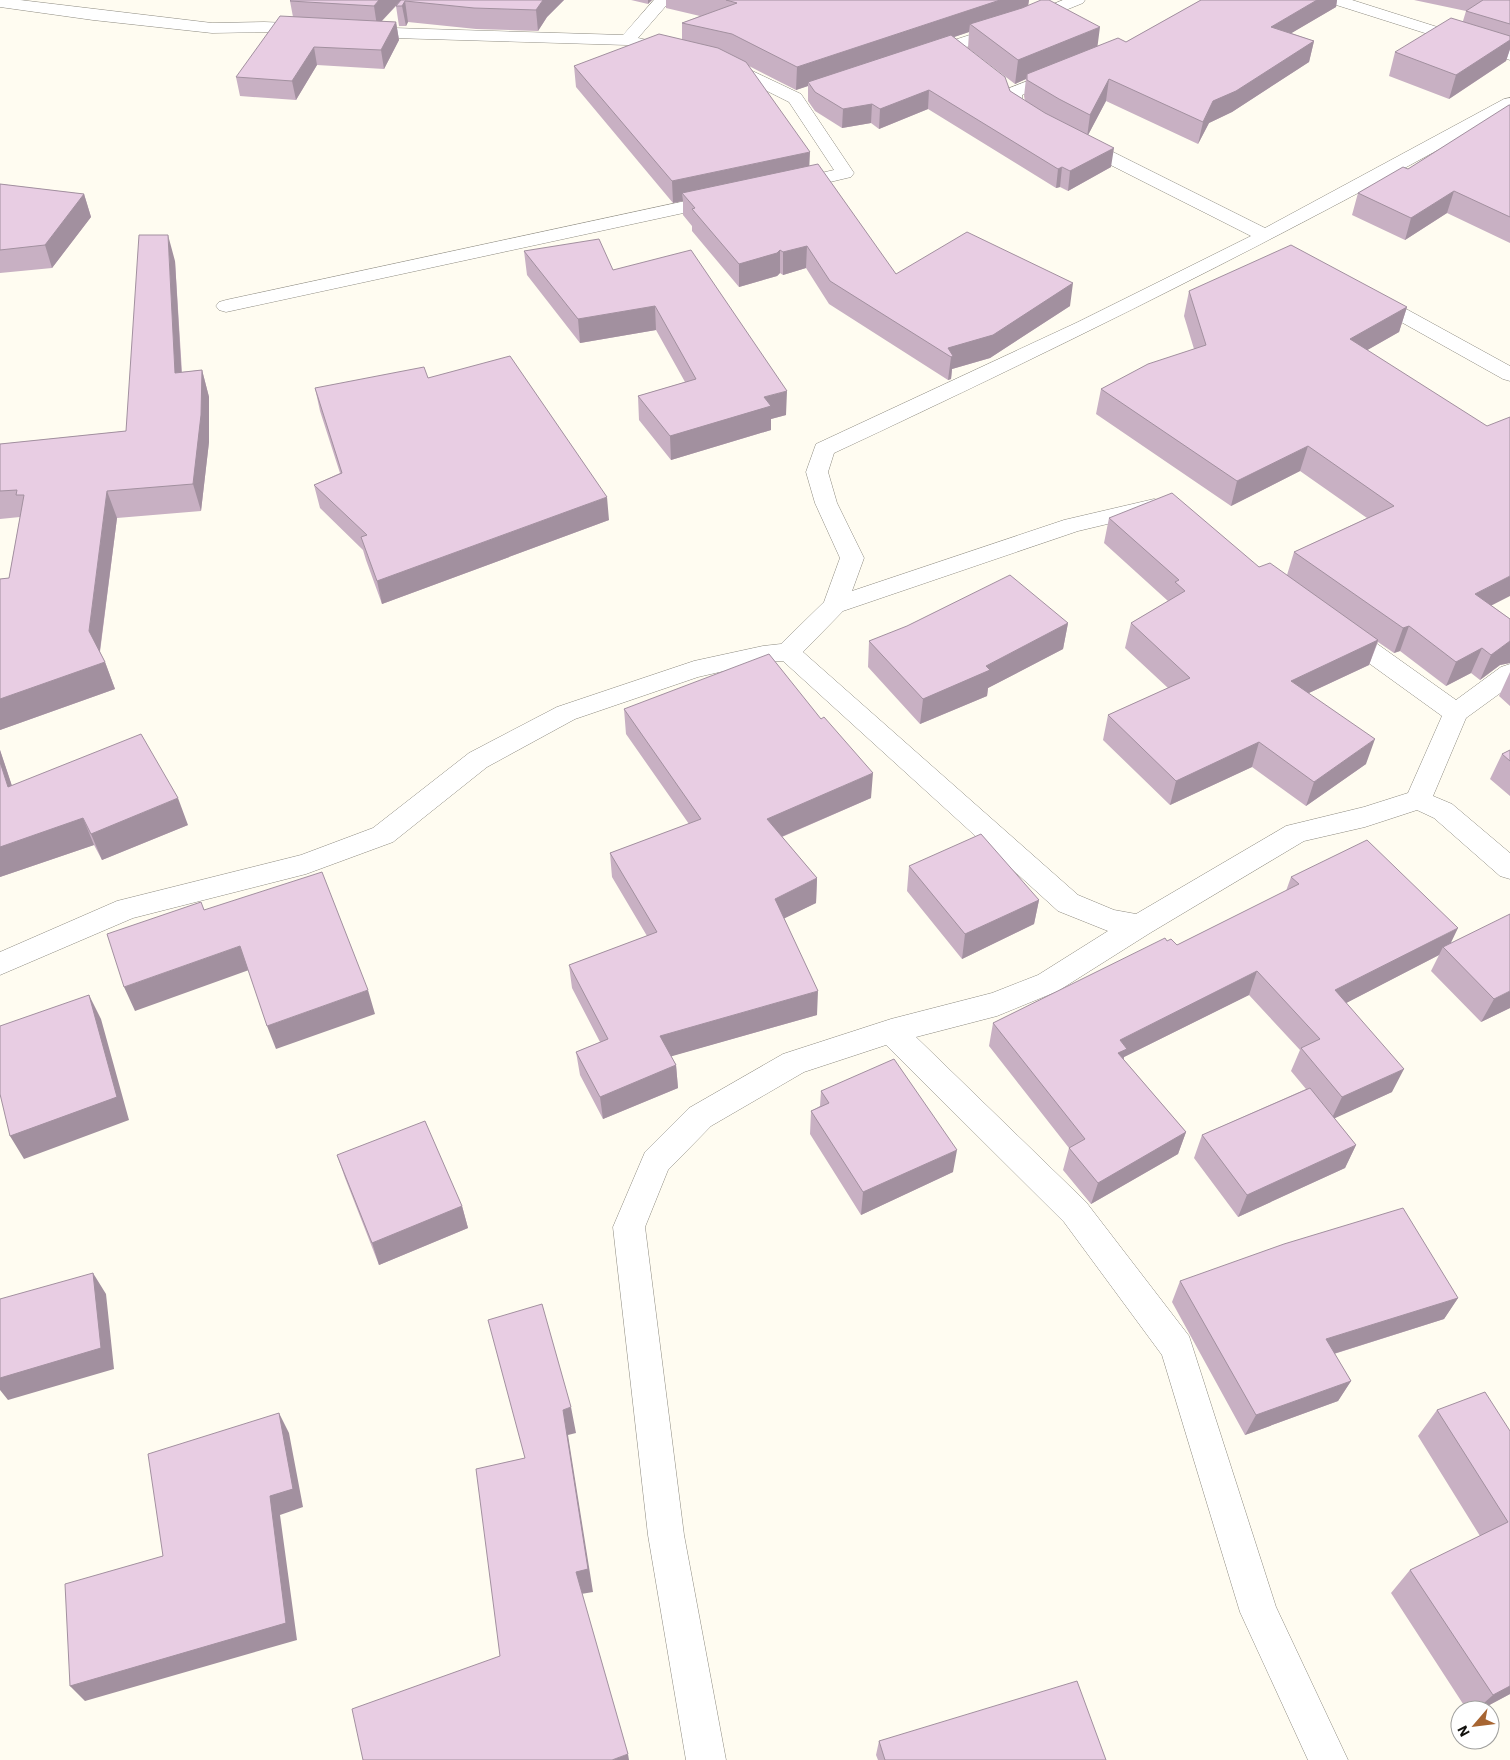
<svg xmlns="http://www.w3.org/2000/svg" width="1510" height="1760" font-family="'IBM Plex Sans',sans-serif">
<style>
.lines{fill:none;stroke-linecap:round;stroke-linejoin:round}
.minor-casing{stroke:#8d8a80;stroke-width:1}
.minor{fill:#fff;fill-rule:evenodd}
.wall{fill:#c8b0c3;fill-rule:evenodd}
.shaded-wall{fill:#a2909f}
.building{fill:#e8cde3;stroke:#a2909f}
</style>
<rect width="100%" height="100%" fill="#fffcf1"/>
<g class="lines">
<g class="minor-casing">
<path id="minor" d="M 0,0 L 20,0 L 212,23 L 264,22 L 310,24 L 316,26 L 318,29 L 316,32 L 310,34 L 264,32 L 212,33 L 93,20 L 0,7 Z
M 654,0 L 671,0 L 638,38 L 679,47 L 681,51 L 679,55 L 673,56 L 627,45 L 360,37 L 354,35 L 352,32 L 354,29 L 360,27 L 623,35 Z
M 1063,0 L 1085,0 L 1083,3 L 1019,29 L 932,59 L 920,59 L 918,55 L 920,51 L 1007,23 Z
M 1328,0 L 1352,0 L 1510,50 L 1510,60 L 1330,3 Z
M 725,58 L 801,94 L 854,173 L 851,177 L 792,191 L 786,189 L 783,185 L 786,181 L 834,170 L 789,102 L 719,67 L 717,63 L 719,59 Z
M 1061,68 L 1067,69 L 1069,73 L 1067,77 L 1022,95 L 1023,103 L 1046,119 L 1043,123 C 1030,126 1020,115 1009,109 L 1004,93 L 1007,89 Z
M 1510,98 L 1510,110 C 1289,234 1063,346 834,453 L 828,472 L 837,503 L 864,558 L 852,591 L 1064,520 L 1154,499 L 1162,501 L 1165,506 L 1162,511 L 1078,531 L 843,611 L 803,652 L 1078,895 L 1114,910 L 1136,914 L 1286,826 L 1364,807 L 1408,793 L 1442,716 L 1334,638 L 1331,632 L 1334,626 L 1343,624 L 1352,626 L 1456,700 L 1501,667 L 1510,664 L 1510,686 L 1466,718 L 1433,796 L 1452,804 L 1510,853 L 1510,879 L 1500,876 L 1434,818 L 1417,810 L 1365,827 L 1304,841 L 1150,933 L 1058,991 L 997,1016 L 916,1037 L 1086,1202 L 1189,1336 L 1276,1607 L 1348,1760 L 1308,1760 L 1240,1612 L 1162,1355 L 1064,1222 L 886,1045 L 804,1072 L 711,1126 L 668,1170 L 645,1227 L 684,1535 L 726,1760 L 686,1760 L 648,1535 L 613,1227 L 645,1152 L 689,1108 L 783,1054 L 891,1019 L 992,993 L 1038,975 L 1108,931 L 1058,911 L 783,661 L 763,662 L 698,677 L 575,719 L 487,767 L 393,842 L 306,874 L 133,918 L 0,975 L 0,952 L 117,901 L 301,855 L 373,828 L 469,753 L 557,707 L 694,661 L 763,646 L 781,644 L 824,602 L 840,558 L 815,503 L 806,472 L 816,444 L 1078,322 L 1251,236 L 1073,146 L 1070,142 L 1073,138 L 1079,137 L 1085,138 L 1265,228 L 1504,99 Z
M 718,194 L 725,196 L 727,200 L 725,204 L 226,312 L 219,310 L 216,306 L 219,302 L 226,300 Z
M 1370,294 L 1408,310 L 1510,366 L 1510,381 L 1503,379 L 1394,318 L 1363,304 L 1360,300 L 1363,296 Z"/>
</g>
<use href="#minor" class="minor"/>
</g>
<path class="wall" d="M 564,0 L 547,17 L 538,31 L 476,29 L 408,22 L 406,26 L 399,26 L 396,6 L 382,21 L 396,22 L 399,40 L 384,69 L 317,65 L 296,100 L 240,96 L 236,77 L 293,17 L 290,1 Z
M 631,0 L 652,0 L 648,4 Z
M 666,0 L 1029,0 L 1028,5 L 1097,46 L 1126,42 L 1201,0 L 1337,0 L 1336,7 L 1291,33 L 1314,41 L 1309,62 L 1232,112 L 1209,123 L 1198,144 L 1106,101 L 1088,135 L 1111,167 L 1068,191 L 1060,187 L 1056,188 L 928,109 L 879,129 L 871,123 L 842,128 L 815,111 L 808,101 L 808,86 L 796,90 L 749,66 L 809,166 L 896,274 L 1070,306 L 990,358 L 952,369 L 951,379 L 948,380 L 829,304 L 806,268 L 783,275 L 780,273 L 777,276 L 739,287 L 692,231 L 692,226 L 683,215 L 683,201 L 673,203 L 576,87 L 574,66 L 682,40 L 682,23 L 700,16 L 666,8 ZM 969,32 L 968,48 L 1015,84 L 1026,79 L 1024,96 L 1025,101 L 1010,91 L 954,37 Z
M 1414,0 L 1510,0 L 1510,49 L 1506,61 L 1449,99 L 1389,76 L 1395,52 L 1463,21 L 1466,11 Z
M 1510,105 L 1510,243 L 1447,213 L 1405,240 L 1352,215 L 1358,193 L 1408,169 Z
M 0,184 L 84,194 L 91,217 L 52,268 L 0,273 Z
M 524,251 L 613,270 L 786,415 L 771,419 L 771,430 L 671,460 L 639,420 L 638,396 L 685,382 L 656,330 L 580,343 L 527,275 Z
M 175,261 L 182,372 L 202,370 L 209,397 L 209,442 L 201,511 L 117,518 L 100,652 L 105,662 L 115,689 L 0,730 L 0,579 L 9,578 L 20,517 L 0,519 L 0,444 L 126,431 Z
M 1189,291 L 1407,307 L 1399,332 L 1367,350 L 1491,605 L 1510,619 L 1510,663 L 1500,665 L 1480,680 L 1471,673 L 1446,686 L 1400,651 L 1394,653 L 1378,642 L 1369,665 L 1309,693 L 1366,764 L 1306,806 L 1252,767 L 1170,805 L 1103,740 L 1108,715 L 1168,688 L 1125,648 L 1131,623 L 1168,601 L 1104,543 L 1109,518 L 1259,567 L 1287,575 L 1294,552 L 1367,518 L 1300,471 L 1231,506 L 1096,414 L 1101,389 L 1194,349 L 1184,316 Z
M 428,378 L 609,520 L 382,604 L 366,560 L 363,550 L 320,508 L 314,485 L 340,473 L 320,411 L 315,388 Z
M 1068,623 L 1063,649 L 988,688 L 987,696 L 920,724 L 868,667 L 869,641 Z
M 1510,672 L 1510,706 L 1499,696 Z
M 624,709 L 871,798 L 782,837 L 817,878 L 816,903 L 784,918 L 817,1015 L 671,1056 L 676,1065 L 678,1088 L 603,1119 L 580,1075 L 576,1052 L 600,1042 L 572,988 L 569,965 L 647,936 L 612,877 L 610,853 L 689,824 L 626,734 Z
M 0,750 L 12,786 L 188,825 L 102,860 L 94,845 L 0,877 Z
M 1510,750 L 1510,796 L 1490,779 L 1502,754 Z
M 909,866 L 1039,900 L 1034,924 L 962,959 L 907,891 Z
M 1291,877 L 1451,943 L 1510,1008 L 1481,1022 L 1431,971 L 1439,955 L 1346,1003 L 1392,1092 L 1334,1118 L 1356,1145 L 1345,1168 L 1238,1217 L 1194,1158 L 1202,1135 L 1306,1089 L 1291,1071 L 1300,1050 L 1249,995 L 1124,1057 L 1124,1060 L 1186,1132 L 1178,1154 L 1091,1204 L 1063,1170 L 1069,1148 L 989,1046 L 993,1023 L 1167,941 L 1177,945 L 1286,891 Z
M 821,1091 L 953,1172 L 861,1215 L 810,1134 L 811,1111 L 820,1106 Z
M 337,1155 L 462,1206 L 468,1228 L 379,1265 L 345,1178 Z
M 1180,1281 L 1458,1298 L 1444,1319 L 1334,1354 L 1351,1381 L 1338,1401 L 1245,1435 L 1172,1302 Z
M 1437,1410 L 1510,1431 L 1510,1694 L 1480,1710 L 1467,1710 L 1391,1593 L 1410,1570 L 1480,1536 L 1418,1436 Z
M 879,1741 L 1106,1760 L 878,1760 L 876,1755 Z"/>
<path class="shaded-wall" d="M 379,0 L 401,0 L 377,26 L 374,6 Z
M 543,0 L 564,0 L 547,17 L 538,31 L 536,10 Z
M 648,0 L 652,0 L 648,4 Z
M 1000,0 L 1029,0 L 1027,13 L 970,24 L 969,32 L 811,85 L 808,82 L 808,86 L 796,90 L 797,67 Z
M 1317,0 L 1337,0 L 1336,7 L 1266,48 L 1271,27 Z
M 405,1 L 408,22 L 406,26 L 402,6 Z
M 396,22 L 399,40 L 384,69 L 381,50 Z
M 1100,27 L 1097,50 L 1027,74 L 1026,79 L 1015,84 L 1018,60 Z
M 1510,40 L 1510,49 L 1506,61 L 1449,99 L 1456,75 Z
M 1314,41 L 1309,62 L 1232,112 L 1209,123 L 1198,144 L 1203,122 L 1213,101 Z
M 314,47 L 317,65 L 296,100 L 292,81 Z
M 1109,79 L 1106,101 L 1087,137 L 1090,115 Z
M 929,90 L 928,109 L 879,129 L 880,109 Z
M 872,104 L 871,123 L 842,128 L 843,109 Z
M 1114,148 L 1111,167 L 1068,191 L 1070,171 Z
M 810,152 L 809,173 L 682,193 L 683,201 L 673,203 L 672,181 Z
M 1062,167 L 1060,187 L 1056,188 L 1058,169 Z
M 1454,191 L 1447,213 L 1405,240 L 1411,218 Z
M 84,194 L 91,217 L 52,268 L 45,245 Z
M 168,235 L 175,261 L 183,399 L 175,373 Z
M 807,246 L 806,268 L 783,275 L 783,252 Z
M 780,250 L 780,273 L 777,276 L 739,287 L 739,264 Z
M 1073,283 L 1070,306 L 990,358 L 952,369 L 951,379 L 948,380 L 951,357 L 948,348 Z
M 655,306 L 656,330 L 580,343 L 578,319 Z
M 1407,307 L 1399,332 L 1343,364 L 1350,339 Z
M 202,370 L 209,397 L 209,442 L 201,511 L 193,484 Z
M 787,391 L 786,415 L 771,419 L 771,430 L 671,460 L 670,436 L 764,397 Z
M 1308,446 L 1300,471 L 1231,506 L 1237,481 Z
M 107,491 L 117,518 L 99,657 L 89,631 Z
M 607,497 L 609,520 L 382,604 L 377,581 Z
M 1510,576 L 1510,596 L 1465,619 L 1475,594 Z
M 1068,623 L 1063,649 L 988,688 L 987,696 L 920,724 L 923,699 Z
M 1409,626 L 1400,651 L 1394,653 L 1403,628 Z
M 1378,640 L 1369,665 L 1283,705 L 1291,681 Z
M 1510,641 L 1510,663 L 1500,665 L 1480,680 L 1491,655 Z
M 1482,648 L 1471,673 L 1446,686 L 1456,662 Z
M 105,662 L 115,689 L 0,730 L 0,699 Z
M 1375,739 L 1366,764 L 1306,806 L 1314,782 Z
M 1259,742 L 1252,767 L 1170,805 L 1176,781 Z
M 0,750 L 21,813 L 8,787 L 0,762 Z
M 873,773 L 871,798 L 767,843 L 767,819 Z
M 178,798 L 188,825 L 102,860 L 91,834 Z
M 83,818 L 94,845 L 0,877 L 0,847 Z
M 817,878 L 816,903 L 775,923 L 775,899 Z
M 1039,900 L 1034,924 L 962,959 L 965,934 Z
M 1458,928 L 1447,951 L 1443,947 L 1439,955 L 1325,1014 L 1335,990 Z
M 240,946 L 249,970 L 135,1011 L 124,987 Z
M 1257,971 L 1249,995 L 1124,1057 L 1120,1072 L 1111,1076 L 1120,1040 Z
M 368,990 L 375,1014 L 276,1049 L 267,1026 Z
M 818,991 L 817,1015 L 662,1059 L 660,1036 Z
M 1510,991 L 1510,1008 L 1481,1022 L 1494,999 Z
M 89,995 L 101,1019 L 129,1120 L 24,1159 L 10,1136 Z
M 676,1065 L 678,1088 L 603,1119 L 600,1097 Z
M 1404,1069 L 1392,1092 L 1331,1120 L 1342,1097 Z
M 1186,1132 L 1178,1154 L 1091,1204 L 1098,1183 Z
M 1356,1145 L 1345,1168 L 1238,1217 L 1247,1195 Z
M 957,1150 L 953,1172 L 861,1215 L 863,1192 Z
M 462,1206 L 468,1228 L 379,1265 L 372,1243 Z
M 93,1273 L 106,1294 L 114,1369 L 8,1400 L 0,1390 L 0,1378 Z
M 1458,1298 L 1444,1319 L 1314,1360 L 1326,1339 Z
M 1351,1381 L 1338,1401 L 1245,1435 L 1256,1415 Z
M 571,1407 L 576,1433 L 568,1435 L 593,1592 L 581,1594 L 576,1572 L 563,1410 Z
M 279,1413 L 289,1433 L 303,1507 L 280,1515 L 297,1640 L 85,1701 L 70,1686 L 270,1496 Z
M 1510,1686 L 1510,1694 L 1480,1710 L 1476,1710 L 1493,1695 Z
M 628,1754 L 629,1760 L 612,1760 Z"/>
<path class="building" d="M 291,0 L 379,0 L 374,6 L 290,1 Z
M 401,0 L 543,0 L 536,10 L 474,8 L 405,1 L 402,6 L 396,6 Z
M 726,0 L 1000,0 L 797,67 L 732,34 L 682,23 L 737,3 Z
M 1041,0 L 1049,0 L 1100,27 L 1018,60 L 970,24 L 1022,8 Z
M 1201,0 L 1317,0 L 1271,27 L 1314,41 L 1236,91 L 1213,101 L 1203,122 L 1109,79 L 1090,115 L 1059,99 L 1027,80 L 1027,74 L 1118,38 L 1126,42 Z
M 1483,0 L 1510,0 L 1510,24 L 1466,11 Z
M 280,16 L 396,22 L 381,50 L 314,47 L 292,81 L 236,77 Z
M 1451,18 L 1510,36 L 1510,40 L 1456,75 L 1395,52 Z
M 659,34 L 718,48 L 746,62 L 810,152 L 672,181 L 574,66 Z
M 951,35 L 1005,77 L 1010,91 L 1045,113 L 1114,148 L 1070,171 L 1062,167 L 1058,169 L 929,90 L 880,109 L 872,104 L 843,109 L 815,92 L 808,82 Z
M 1509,105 L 1510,105 L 1510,217 L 1454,191 L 1411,218 L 1358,193 L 1403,167 L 1408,169 Z
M 818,164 L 896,274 L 967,232 L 1073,283 L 993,335 L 948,348 L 953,356 L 951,357 L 830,281 L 807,246 L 783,252 L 780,250 L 777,253 L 739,264 L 692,209 L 695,208 L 682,193 Z
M 0,184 L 84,194 L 45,245 L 0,250 Z
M 139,235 L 168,235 L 175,373 L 202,370 L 201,415 L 193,484 L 107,491 L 89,631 L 105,662 L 0,699 L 0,579 L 9,578 L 24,495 L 16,495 L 17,490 L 0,491 L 0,444 L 126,431 Z
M 599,239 L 613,270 L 691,250 L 787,391 L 764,397 L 771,406 L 670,436 L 638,396 L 696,379 L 655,306 L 578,319 L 524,251 Z
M 1291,245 L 1407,307 L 1350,339 L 1487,426 L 1510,417 L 1510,576 L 1475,594 L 1510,619 L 1510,641 L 1491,655 L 1482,648 L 1456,662 L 1409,626 L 1403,628 L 1294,552 L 1394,506 L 1308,446 L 1237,481 L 1101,389 L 1148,364 L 1206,345 L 1189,291 Z
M 510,356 L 607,497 L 377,581 L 361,537 L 367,535 L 314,485 L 342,473 L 315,388 L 424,367 L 428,378 Z
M 1172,493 L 1259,567 L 1270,563 L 1378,640 L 1291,681 L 1375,739 L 1314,782 L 1259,742 L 1176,781 L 1108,715 L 1190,678 L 1131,623 L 1185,591 L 1175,582 L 1179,580 L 1109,518 Z
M 1010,575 L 1068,623 L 986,666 L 990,670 L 923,699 L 869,641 L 907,626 Z
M 769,654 L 821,719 L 824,717 L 873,773 L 767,819 L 817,878 L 775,899 L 818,991 L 660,1036 L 676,1065 L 600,1097 L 576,1052 L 608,1039 L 569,965 L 657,932 L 610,853 L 701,819 L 624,709 Z
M 141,734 L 178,798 L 91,834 L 83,818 L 0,847 L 0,762 L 8,787 Z
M 1510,750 L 1510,761 L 1502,754 Z
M 981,834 L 1039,900 L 965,934 L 909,866 Z
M 1367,840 L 1458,928 L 1335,990 L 1404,1069 L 1342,1097 L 1301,1048 L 1320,1039 L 1257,971 L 1120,1040 L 1127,1049 L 1118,1053 L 1186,1132 L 1098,1183 L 1069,1148 L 1085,1139 L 993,1023 L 1165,938 L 1167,941 L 1171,939 L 1177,945 L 1299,884 L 1291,877 Z
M 322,872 L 368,990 L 267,1026 L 240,946 L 124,987 L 107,934 L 201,902 L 204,910 Z
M 1510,914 L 1510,991 L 1494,999 L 1443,947 Z
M 89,995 L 117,1097 L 10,1136 L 0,1094 L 0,1026 Z
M 894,1059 L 957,1150 L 863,1192 L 811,1111 L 829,1103 L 821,1091 Z
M 1310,1088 L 1356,1145 L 1247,1195 L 1202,1135 Z
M 425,1121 L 462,1206 L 372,1243 L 337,1155 Z
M 1403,1208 L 1458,1298 L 1326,1339 L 1351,1381 L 1256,1415 L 1180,1281 L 1284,1244 Z
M 93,1273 L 101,1348 L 0,1378 L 0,1299 Z
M 542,1304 L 571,1407 L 563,1410 L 588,1569 L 576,1572 L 628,1754 L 612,1760 L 363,1760 L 352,1709 L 500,1656 L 476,1469 L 525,1458 L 488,1320 Z
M 1485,1392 L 1510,1431 L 1510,1686 L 1493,1695 L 1410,1570 L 1508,1522 L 1437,1410 Z
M 279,1413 L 293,1489 L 270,1496 L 286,1623 L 70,1686 L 65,1584 L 163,1556 L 148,1454 Z
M 1077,1681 L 1106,1760 L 885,1760 L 879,1741 Z"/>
<g transform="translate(1475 1725) rotate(242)"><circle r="24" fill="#ffffff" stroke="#a0a09e"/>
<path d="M0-4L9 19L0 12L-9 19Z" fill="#a76532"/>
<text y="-8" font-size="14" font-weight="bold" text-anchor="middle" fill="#12110d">N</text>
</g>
</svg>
